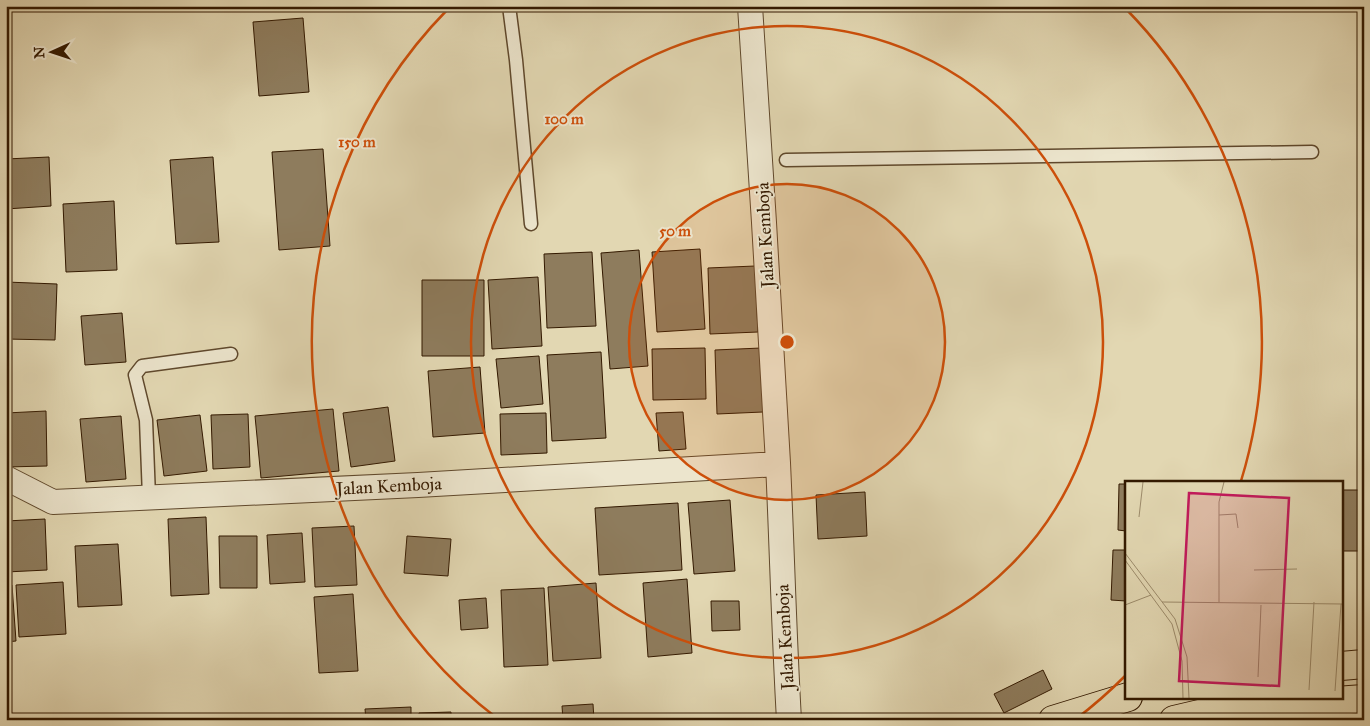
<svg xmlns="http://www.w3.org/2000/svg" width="1370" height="726" font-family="'IM FELL Great Primer',serif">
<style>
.building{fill:#8e7c5d;stroke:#331900}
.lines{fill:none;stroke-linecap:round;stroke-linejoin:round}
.service-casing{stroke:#5f482c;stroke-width:15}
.minor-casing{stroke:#5f482c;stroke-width:26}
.primary-casing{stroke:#331900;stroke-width:30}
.service{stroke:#ece5cd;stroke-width:12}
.minor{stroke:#ece5cd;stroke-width:24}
.primary{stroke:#e2d7b2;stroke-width:28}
.ring{fill:none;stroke:#cd4f0a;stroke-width:2.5}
.labels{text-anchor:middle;stroke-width:4;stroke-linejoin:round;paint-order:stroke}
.street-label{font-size:18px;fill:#331900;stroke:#ece5cd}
.inset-road{fill:none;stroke:#9c8b6b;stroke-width:1}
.view{fill:#c2185b;fill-opacity:0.15;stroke:#c2185b;stroke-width:2.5}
.inset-edge{fill:none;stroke:#331900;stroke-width:2.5}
.centre{fill:#cd4f0a;stroke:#ece5cd;stroke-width:2.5}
.ring-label{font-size:15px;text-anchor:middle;font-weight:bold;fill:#cd4f0a;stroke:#ece5cd;stroke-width:4;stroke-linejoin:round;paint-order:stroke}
</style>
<rect width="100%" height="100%" fill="#e2d7b2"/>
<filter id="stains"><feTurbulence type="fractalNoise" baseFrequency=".004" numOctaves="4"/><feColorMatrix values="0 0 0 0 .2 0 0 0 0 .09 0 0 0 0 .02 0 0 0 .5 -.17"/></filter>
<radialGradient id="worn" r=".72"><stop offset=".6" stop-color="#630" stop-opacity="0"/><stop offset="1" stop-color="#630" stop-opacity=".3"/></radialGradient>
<path class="building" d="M 303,18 L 309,92 L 259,96 L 253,22 Z
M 6,33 L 8,33 L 10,90 L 6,90 Z
M 323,149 L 330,246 L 279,250 L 272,152 Z
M 49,157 L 51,206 L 6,209 L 6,159 Z
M 213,157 L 219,242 L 176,244 L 170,160 Z
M 114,201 L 117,270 L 66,272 L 63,204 Z
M 700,249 L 705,329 L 657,332 L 652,252 Z
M 639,250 L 648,366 L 610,369 L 601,253 Z
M 592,252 L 596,326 L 547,328 L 544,254 Z
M 755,266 L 758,332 L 710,334 L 708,268 Z
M 538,277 L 542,346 L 492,349 L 488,280 Z
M 422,280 L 484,280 L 484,356 L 422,356 Z
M 6,282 L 57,284 L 55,340 L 6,339 Z
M 122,313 L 126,362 L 85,365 L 81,316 Z
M 705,348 L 706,399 L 653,400 L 652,349 Z
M 761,348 L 763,412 L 717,414 L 715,350 Z
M 601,352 L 606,438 L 552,441 L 547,355 Z
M 539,356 L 543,404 L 501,408 L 496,359 Z
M 480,367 L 485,433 L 433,437 L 428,371 Z
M 388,407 L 395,461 L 351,467 L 343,413 Z
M 333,409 L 339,471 L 261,478 L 255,416 Z
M 46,411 L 47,466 L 6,467 L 6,413 Z
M 683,412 L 686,449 L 659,451 L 656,413 Z
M 546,413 L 547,453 L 501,455 L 500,414 Z
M 248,414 L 250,467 L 213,469 L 211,415 Z
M 200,415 L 207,471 L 164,476 L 157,420 Z
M 121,416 L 126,479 L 86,482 L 80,419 Z
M 1119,484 L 1126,484 L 1126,531 L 1118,530 Z
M 1341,490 L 1363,490 L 1362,551 L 1341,551 Z
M 865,492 L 867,536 L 818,539 L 816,495 Z
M 730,500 L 735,571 L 694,574 L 688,503 Z
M 678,503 L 682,570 L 599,575 L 595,508 Z
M 206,517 L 209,594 L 171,596 L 168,519 Z
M 45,519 L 47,570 L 6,572 L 6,521 Z
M 354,526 L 357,585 L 315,587 L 312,528 Z
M 302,533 L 305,582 L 270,584 L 267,535 Z
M 219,536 L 257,536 L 257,588 L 220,588 Z
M 407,536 L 451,539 L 448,576 L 404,573 Z
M 118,544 L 122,605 L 78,607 L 75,546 Z
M 1113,550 L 1126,550 L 1126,601 L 1111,600 Z
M 687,579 L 692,653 L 648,657 L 643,583 Z
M 63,582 L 66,634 L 19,637 L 16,585 Z
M 596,583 L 601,658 L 553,661 L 548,587 Z
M 6,585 L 12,585 L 16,641 L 6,642 Z
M 544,588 L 548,665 L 504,667 L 501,590 Z
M 353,594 L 358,671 L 319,673 L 314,597 Z
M 486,598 L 488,628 L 461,630 L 459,600 Z
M 711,601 L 739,601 L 740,630 L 712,631 Z
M 1043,670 L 1052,689 L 1004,713 L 994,694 Z
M 593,704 L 594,720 L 563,720 L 562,706 Z
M 411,707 L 411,720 L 366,720 L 365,709 Z
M 451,712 L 451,720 L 419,720 L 419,713 Z"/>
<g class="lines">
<g class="service-casing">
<path id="service" d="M 509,6 L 516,60 L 531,224
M 786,160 L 1312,152
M 149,497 L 146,420 L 135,375 L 142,366 L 231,354"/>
</g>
<g class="minor-casing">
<path id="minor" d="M 750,6 C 760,158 770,311 778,463 C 782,549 784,634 789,720
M 6,478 L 53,502 L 418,485 L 778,464"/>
</g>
<g class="primary-casing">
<path id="primary" d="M 1341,666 L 1364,664
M 1053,720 L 1128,697
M 1174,720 L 1221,709 L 1364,699"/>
</g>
<use href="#service" class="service"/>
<use href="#minor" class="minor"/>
<use href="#primary" class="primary"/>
</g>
<circle cx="787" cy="342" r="158" fill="#cd4f0a" fill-opacity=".12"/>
<g class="ring">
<circle cx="787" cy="342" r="158"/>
<circle cx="787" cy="342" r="316"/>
<path d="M1126 675A475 475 0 0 1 1076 719M498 719A475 475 0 0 1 448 9M1126 9A475 475 0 0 1 1241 481"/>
</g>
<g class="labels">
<g class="street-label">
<text transform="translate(765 235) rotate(-93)" y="6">Jalan Kemboja</text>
<text transform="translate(389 486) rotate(-3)" y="6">Jalan Kemboja</text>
<text transform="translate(785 637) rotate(-93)" y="6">Jalan Kemboja</text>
</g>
</g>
<g transform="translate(1125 481)">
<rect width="218" height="218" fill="#e2d7b2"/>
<path class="inset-road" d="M 94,34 L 111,33 L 113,47M 14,36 L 18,1M 0,72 L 50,138 L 62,176 L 64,217M 0,79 L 47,143 L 57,180 L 58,217M 129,89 L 172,88M 37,121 L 218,123M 94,121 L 94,21 L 99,1M 0,124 L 26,114M 133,196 L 136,124M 184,209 L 189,121M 210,210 L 216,123"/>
<path class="view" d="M 64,12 L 164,17 L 154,205 L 54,200 Z"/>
<rect width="218" height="218" class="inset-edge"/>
</g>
<circle cx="787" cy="342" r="8" class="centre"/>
<g class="ring-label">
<text x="564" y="124">100 m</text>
<text x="357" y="147">150 m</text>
<text x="675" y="236">50 m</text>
</g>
<rect width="1370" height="726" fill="none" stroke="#e2d7b2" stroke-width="25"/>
<rect x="8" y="8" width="1355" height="711" fill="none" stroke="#331900" stroke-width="2.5"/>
<rect x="12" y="12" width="1345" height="701" fill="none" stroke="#331900"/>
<g transform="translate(52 52) rotate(267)" stroke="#ece5cd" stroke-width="4" paint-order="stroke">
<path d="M0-4L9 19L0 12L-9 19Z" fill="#331900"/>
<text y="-8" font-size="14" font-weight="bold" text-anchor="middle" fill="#331900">N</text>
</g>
<rect width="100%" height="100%" filter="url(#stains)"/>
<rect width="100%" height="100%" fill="url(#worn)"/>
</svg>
